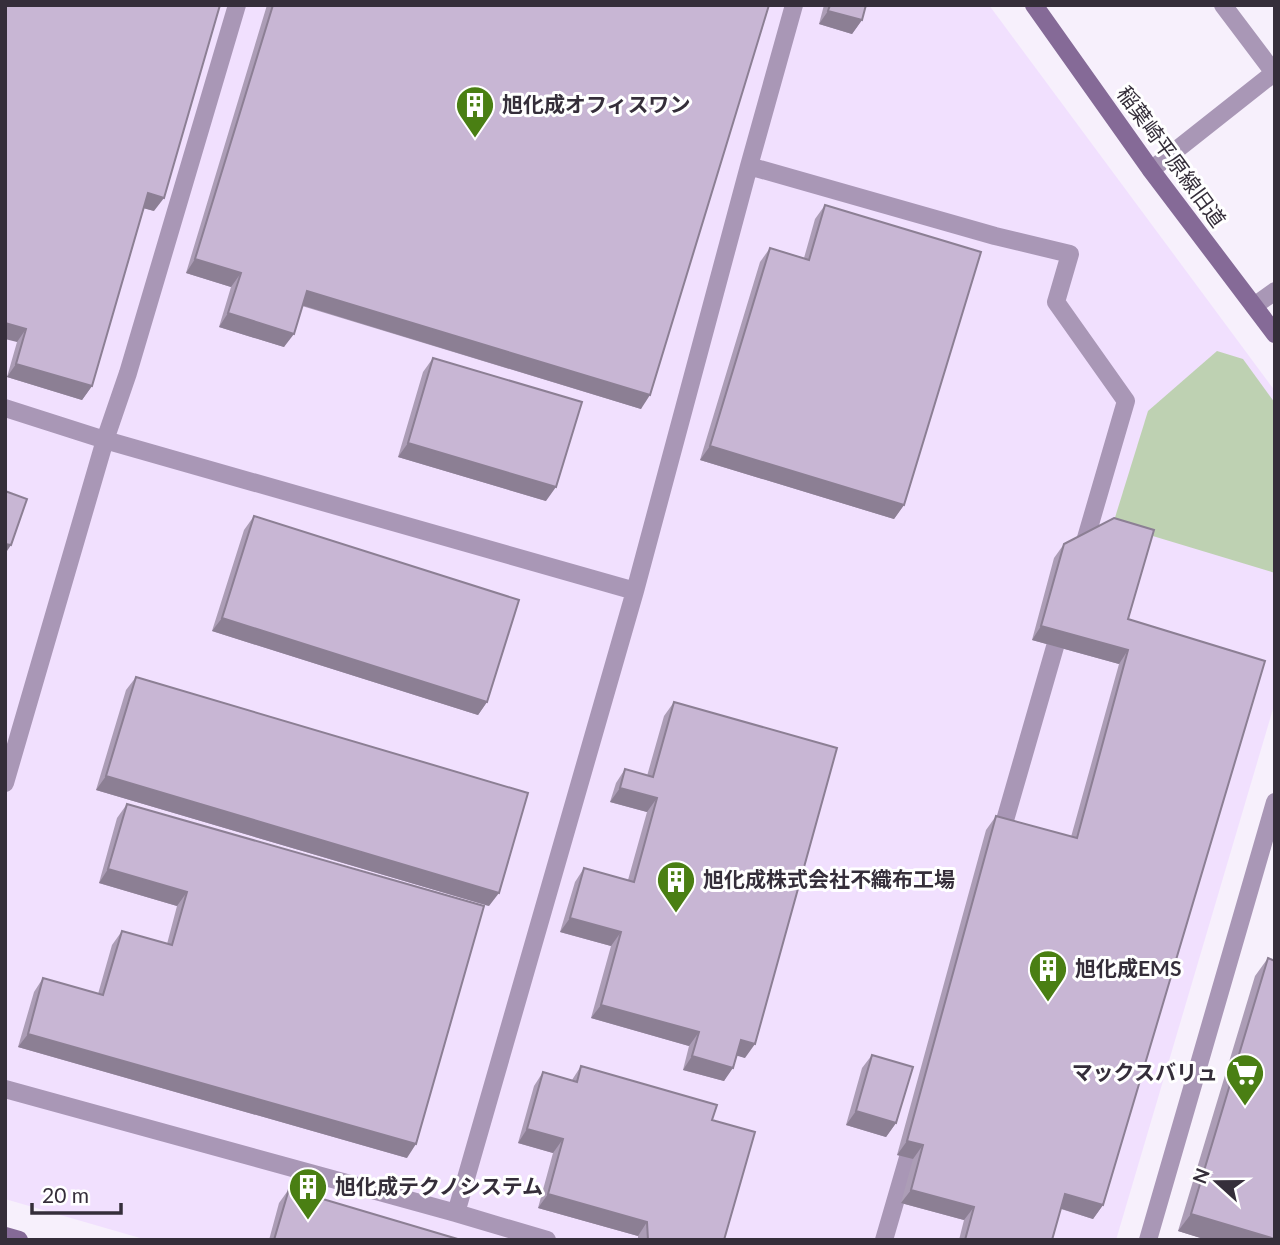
<svg xmlns="http://www.w3.org/2000/svg" width="1280" height="1245" font-family="Lato,'Noto Sans JP',sans-serif">
<style>
.built{fill:#f1e0fe}
.green{fill:#bed1b2}
.lines{fill:none;stroke-linecap:round;stroke-linejoin:round}
.lane{stroke:#a997b6;stroke-width:18}
.street{stroke:#a997b6;stroke-width:18}
.secondary{stroke:#856a97;stroke-width:18}
.wall{fill:#ac9db6}
.shaded-wall{fill:#8c7f94}
.building{fill:#c8b6d4;stroke:#8c7f94;stroke-width:2}
.labels{text-anchor:middle;stroke-width:6;stroke-linejoin:round;paint-order:stroke}
.poi-label{font-size:21px;font-weight:bold;fill:#352e3a;stroke:#fff;text-anchor:start}
.street-label{font-size:21px;fill:#352e3a;stroke:#fff}
</style>
<rect width="100%" height="100%" fill="#f7f0fc"/>
<path class="built" d="M 5,5 L 989,5 L 1275,391 L 1275,702 L 1116,1240 L 147,1240 L 5,1199 Z"/>
<path class="green" d="M 1217,351 L 1243,359 L 1275,403 L 1275,573 L 1113,524 L 1148,411 Z"/>
<g class="lines">
<path class="lane" d="M 749,166 L 995,236 L 1070,254 L 1056,302 L 1126,401 L 1081,555
M 5,408 L 105,440 L 635,591
M 5,783 L 105,440 L 128,373 L 237,5
M 999,841 L 1061,626
M 5,1089 L 456,1213 L 635,591 L 749,166 L 794,5
M 456,1213 L 547,1240
M 884,1240 L 914,1137"/>
<path class="street" d="M 1223,5 L 1275,74
M 1151,170 L 1275,72
M 1254,306 L 1275,291
M 1148,1240 L 1275,802"/>
<path class="secondary" d="M 1034,5 L 1151,170 L 1275,334
M 5,1236 L 19,1240"/>
</g>
<path class="wall" d="M 5,5 L 154,211 L 144,208 L 92,386 L 82,400 L 7,377 L 17,342 Z
M 267,5 L 769,5 L 641,409 L 302,306 L 284,347 L 219,327 L 231,287 L 186,273 Z
M 824,5 L 866,5 L 862,20 L 852,34 L 819,24 Z
M 825,205 L 904,505 L 894,519 L 700,460 L 760,262 L 770,248 L 804,258 L 815,219 Z
M 433,358 L 546,501 L 398,457 L 423,372 Z
M 254,516 L 487,702 L 478,715 L 212,631 L 244,530 Z
M 1064,544 L 1128,619 L 1265,661 L 1103,1205 L 1093,1219 L 1061,1209 L 1052,1240 L 959,1240 L 964,1220 L 901,1203 L 913,1159 L 897,1155 L 986,830 L 996,816 L 1071,837 L 1119,664 L 1032,640 L 1054,558 Z
M 136,677 L 489,906 L 96,790 L 126,690 Z
M 674,702 L 745,1058 L 737,1055 L 724,1081 L 683,1070 L 689,1046 L 591,1018 L 611,946 L 560,932 L 575,882 L 584,868 L 628,880 L 647,812 L 610,802 L 616,783 L 625,769 L 647,776 L 664,716 Z
M 127,804 L 407,1158 L 18,1047 L 34,992 L 43,978 L 98,994 L 112,945 L 122,931 L 167,944 L 177,906 L 99,883 L 117,818 Z
M 1268,958 L 1275,1240 L 1207,1240 L 1178,1231 L 1255,976 Z
M 872,1055 L 896,1123 L 886,1137 L 846,1125 L 862,1068 Z
M 581,1066 L 712,1120 L 724,1240 L 638,1240 L 638,1236 L 538,1208 L 553,1153 L 518,1143 L 534,1086 L 543,1072 L 572,1080 Z
M 289,1189 L 461,1240 L 269,1240 L 279,1203 Z"/>
<path class="shaded-wall" d="M 828,11 L 862,20 L 852,34 L 819,24 Z
M 148,193 L 164,198 L 154,211 L 139,207 Z
M 195,259 L 241,273 L 231,287 L 186,273 Z
M 307,291 L 650,395 L 641,409 L 298,304 Z
M 228,313 L 294,334 L 284,347 L 219,327 Z
M 5,323 L 26,329 L 17,342 L 5,339 Z
M 16,364 L 92,386 L 82,400 L 7,377 Z
M 408,443 L 556,487 L 546,501 L 398,457 Z
M 710,446 L 904,505 L 894,519 L 700,460 Z
M 5,544 L 11,545 L 5,554 Z
M 222,618 L 487,702 L 478,715 L 212,631 Z
M 1041,626 L 1128,650 L 1119,664 L 1032,640 Z
M 106,776 L 499,893 L 489,906 L 96,790 Z
M 620,788 L 657,798 L 647,812 L 610,802 Z
M 108,869 L 187,892 L 177,906 L 99,883 Z
M 570,918 L 621,932 L 611,946 L 560,932 Z
M 601,1005 L 699,1032 L 689,1046 L 591,1018 Z
M 28,1034 L 416,1144 L 407,1158 L 18,1047 Z
M 741,1040 L 755,1044 L 745,1058 L 731,1054 Z
M 692,1056 L 733,1068 L 724,1081 L 683,1070 Z
M 856,1111 L 896,1123 L 886,1137 L 846,1125 Z
M 527,1129 L 563,1139 L 553,1153 L 518,1143 Z
M 907,1141 L 923,1145 L 913,1159 L 897,1155 Z
M 911,1190 L 974,1207 L 964,1220 L 901,1203 Z
M 548,1194 L 647,1222 L 638,1236 L 538,1208 Z
M 1065,1194 L 1103,1205 L 1093,1219 L 1056,1207 Z
M 1191,1214 L 1275,1239 L 1275,1240 L 1207,1240 L 1178,1231 Z"/>
<path class="building" d="M 5,5 L 220,5 L 164,198 L 148,193 L 92,386 L 16,364 L 26,329 L 5,323 Z
M 273,5 L 769,5 L 650,395 L 307,291 L 294,334 L 228,313 L 241,273 L 195,259 Z
M 830,5 L 866,5 L 862,20 L 828,11 Z
M 825,205 L 981,252 L 904,505 L 710,446 L 770,248 L 809,260 Z
M 433,358 L 582,402 L 556,487 L 408,443 Z
M 5,491 L 27,499 L 11,545 L 5,544 Z
M 254,516 L 519,600 L 487,702 L 222,618 Z
M 1114,518 L 1154,530 L 1128,619 L 1265,661 L 1103,1205 L 1065,1194 L 1052,1240 L 965,1240 L 974,1207 L 911,1190 L 923,1145 L 907,1141 L 996,816 L 1077,838 L 1128,650 L 1041,626 L 1064,544 Z
M 136,677 L 528,793 L 499,893 L 106,776 Z
M 674,702 L 837,748 L 755,1044 L 741,1040 L 733,1068 L 692,1056 L 699,1032 L 601,1005 L 621,932 L 570,918 L 584,868 L 634,882 L 657,798 L 620,788 L 625,769 L 653,777 Z
M 127,804 L 484,906 L 416,1144 L 28,1034 L 43,978 L 103,995 L 122,931 L 172,945 L 187,892 L 108,869 Z
M 1268,958 L 1275,961 L 1275,1239 L 1191,1214 Z
M 872,1055 L 913,1067 L 896,1123 L 856,1111 Z
M 581,1066 L 717,1105 L 712,1120 L 755,1132 L 724,1240 L 648,1240 L 647,1222 L 548,1194 L 563,1139 L 527,1129 L 543,1072 L 577,1082 Z
M 289,1189 L 461,1240 L 274,1240 Z"/>
<defs>
<g id="building-pin" transform="scale(2.0125)"><path d="M0 17L-7.5 6A9.5 9.5 0 1 1 7.5 6Z" fill="#4a7f13" stroke="#fff"/><path d="M-4-6H4V6H1V3H-1V6H-4ZM-2.5-4.3h1.7v1.8h-1.7ZM.8-4.3h1.7v1.8H.8ZM-2.5-1h1.7V.8h-1.7ZM.8-1h1.7V.8H.8Z" fill="#fff"/></g>
<g id="supermarket-pin" transform="scale(2.0125)"><path d="M0 17L-7.5 6A9.5 9.5 0 1 1 7.5 6Z" fill="#4a7f13" stroke="#fff"/><path d="M-6-5.5h2.5l.6 2H6L4.5 2H-2.5L-4.4-4H-6ZM-1.5 3.2a1.3 1.3 0 1 0 .1 0ZM3 3.2a1.3 1.3 0 1 0 .1 0Z" fill="#fff"/></g>
</defs>
<g fill-rule="evenodd">
<use href="#building-pin" x="475" y="105"/>
<use href="#building-pin" x="676" y="880"/>
<use href="#building-pin" x="1048" y="969"/>
<use href="#supermarket-pin" x="1245" y="1073"/>
<use href="#building-pin" x="308" y="1187"/>
</g>
<g class="labels">
<g class="poi-label">
<text x="502" y="112">旭化成オフィスワン</text>
<text x="703" y="887">旭化成株式会社不織布工場</text>
<text x="1075" y="976">旭化成EMS</text>
<text x="1218" y="1080" text-anchor="end">マックスバリュ</text>
<text x="335" y="1194">旭化成テクノシステム</text>
</g>
<g class="street-label">
<text transform="translate(1171 157) rotate(54)" y="7">稲葉崎平原線旧道</text>
</g>
</g>
<rect width="1280" height="1245" fill="none" stroke="#352e3a" stroke-width="14"/>
<g transform="translate(1217 1182) rotate(291)" stroke="#ffffff" stroke-width="5" paint-order="stroke">
<path d="M0-5L12 26L0 18L-12 26Z" fill="#352e3a"/>
<text y="-10" font-size="19" font-weight="bold" text-anchor="middle" fill="#352e3a">N</text>
</g>
<path d="M32 1203v10h89v-10" fill="none" stroke="#352e3a" stroke-width="3.5"/>
<text x="42" y="1203" font-size="21" fill="#352e3a" stroke="#ffffff" stroke-width="5" paint-order="stroke">20 m</text>
</svg>
